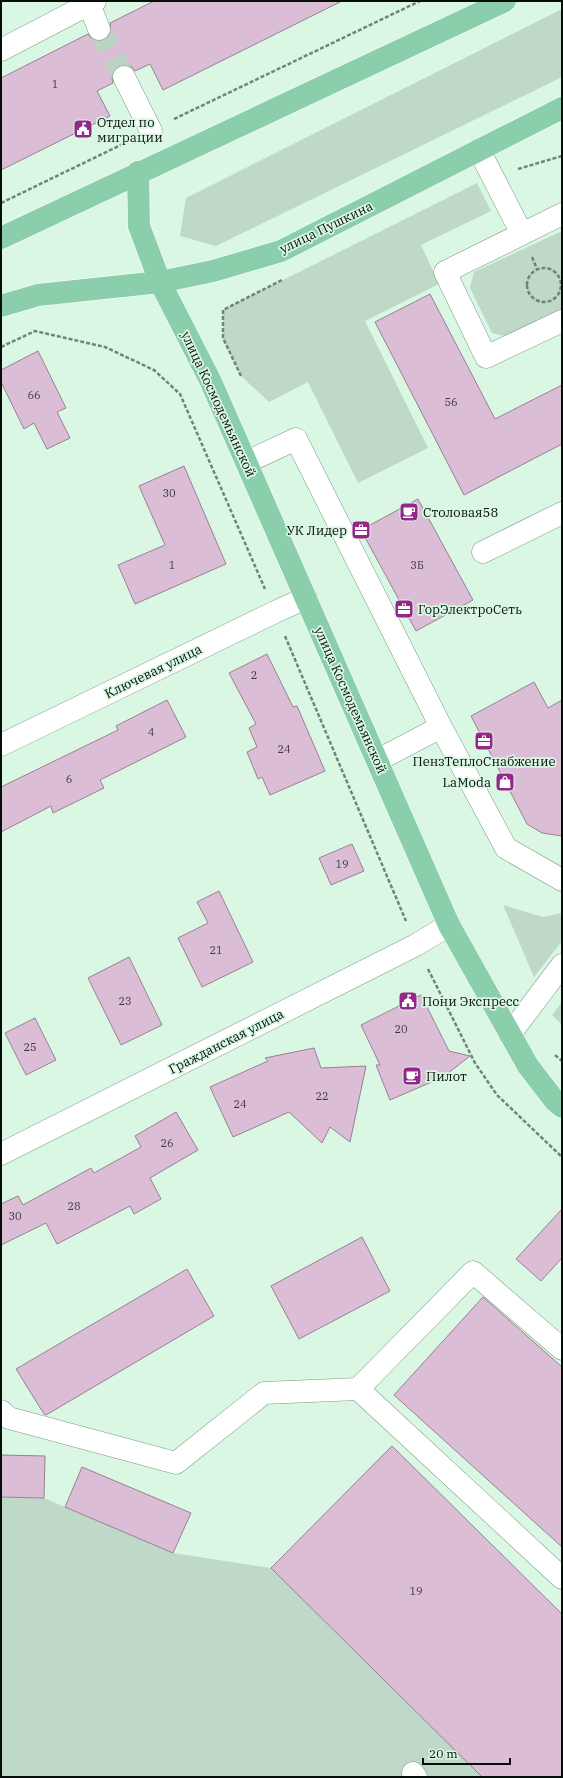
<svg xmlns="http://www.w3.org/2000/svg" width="563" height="1778" font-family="'IBM Plex Serif',serif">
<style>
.green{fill:#bed9c7}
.building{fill:#dbbed6;stroke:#988093}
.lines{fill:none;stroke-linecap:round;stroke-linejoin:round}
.minor-tunnel{stroke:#bad4c3;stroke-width:22;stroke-dasharray:22 11;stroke-linecap:butt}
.minor-casing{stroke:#7e9988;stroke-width:23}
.major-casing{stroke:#fff;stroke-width:23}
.path{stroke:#718478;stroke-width:2.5;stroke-dasharray:4 2;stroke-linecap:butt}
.minor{stroke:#fff;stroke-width:22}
.major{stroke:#8aceab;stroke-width:22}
.labels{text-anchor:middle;stroke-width:3.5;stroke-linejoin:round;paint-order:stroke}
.number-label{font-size:11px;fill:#3a3a3c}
.poi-label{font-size:13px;fill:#050e08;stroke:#daf7e4;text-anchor:start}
.street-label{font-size:13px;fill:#050e08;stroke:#daf7e4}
</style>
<rect width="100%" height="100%" fill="#daf7e4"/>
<path class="green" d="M 562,9 L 562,77 L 216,246 L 180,236 L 186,198 Z
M 477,183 L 491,211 L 421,245 L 439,284 L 365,321 L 428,448 L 358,483 L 308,382 L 269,402 L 241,376 L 223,338 L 223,310 Z
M 562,231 L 562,314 L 513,338 L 492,333 L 470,288 L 474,272 Z
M 503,905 L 543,917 L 562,913 L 562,941 L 534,977 Z
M 562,1002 L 562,1025 L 552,1015 Z
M 1,1497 L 44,1498 L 173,1553 L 271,1568 L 482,1777 L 1,1777 Z"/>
<path class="building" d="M 154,1 L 342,1 L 163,90 L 150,64 L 135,71 L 131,66 L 124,65 L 119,66 L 113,70 L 112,77 L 113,83 L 97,91 L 110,116 L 1,170 L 1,78 L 88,34 L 92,39 L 97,41 L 104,40 L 109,37 L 111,31 L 110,23 Z
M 430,294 L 495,419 L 562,385 L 562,444 L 464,495 L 375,322 Z
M 38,351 L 66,408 L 57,412 L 70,438 L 47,449 L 34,423 L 24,429 L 1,382 L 1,370 Z
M 184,466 L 226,564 L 135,604 L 118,565 L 165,545 L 139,486 Z
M 418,499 L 473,600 L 416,631 L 361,530 Z
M 267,654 L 293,707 L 297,706 L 325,771 L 270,795 L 262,777 L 258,779 L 247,752 L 257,747 L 249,728 L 256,724 L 229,673 Z
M 534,682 L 548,708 L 562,700 L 562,836 L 542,833 L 527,824 L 471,716 Z
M 167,700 L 186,737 L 100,780 L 104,788 L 53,813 L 51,806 L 1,832 L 1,787 L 118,730 L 116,726 Z
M 352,844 L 364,871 L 331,885 L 319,858 Z
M 219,891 L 253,962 L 202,987 L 178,938 L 208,923 L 197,902 Z
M 129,957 L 162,1025 L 121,1045 L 88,978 Z
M 421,995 L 449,1051 L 470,1056 L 443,1077 L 390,1100 L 376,1065 L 380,1065 L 361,1025 Z
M 35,1018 L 56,1060 L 26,1075 L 5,1033 Z
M 314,1048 L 321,1068 L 366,1066 L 350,1142 L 330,1127 L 322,1143 L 289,1112 L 233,1137 L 210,1087 L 268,1061 L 265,1058 Z
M 176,1112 L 198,1150 L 150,1178 L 161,1199 L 134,1214 L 130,1206 L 57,1244 L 46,1223 L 1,1245 L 1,1204 L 18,1196 L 23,1205 L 91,1168 L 94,1173 L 141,1147 L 135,1136 Z
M 562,1209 L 562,1258 L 541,1281 L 516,1259 Z
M 362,1237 L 390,1291 L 299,1339 L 271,1286 Z
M 187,1269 L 214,1316 L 46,1415 L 44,1414 L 16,1369 Z
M 483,1297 L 562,1367 L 562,1547 L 394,1395 Z
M 392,1446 L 562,1614 L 562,1777 L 482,1777 L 271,1568 Z
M 1,1455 L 45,1456 L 44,1498 L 1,1497 Z
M 82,1467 L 191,1513 L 173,1553 L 65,1507 Z"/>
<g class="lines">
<path class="minor-tunnel" d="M 99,29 L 124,77"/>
<g class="minor-casing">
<path id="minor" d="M 89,4 L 99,29
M 1,50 L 95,1
M 124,77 L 151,131
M 479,150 L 522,234 L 562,214
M 522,234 L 445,272 L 486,357 L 562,321
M 247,462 L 296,439 L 441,727
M 483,552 L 562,513
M 1,745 L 275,612 L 306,598
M 378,760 L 441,727 L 506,848 L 562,880
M 510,1034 L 562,965
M 1,1154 L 416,945 L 449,925
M 358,1389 L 473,1272 L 562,1349
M 1,1411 L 9,1418 L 176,1463 L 264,1393 L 358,1389 L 562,1578
M 413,1773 L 416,1777"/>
</g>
<g class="major-casing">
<path id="major" d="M 138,172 L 139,226 L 160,282 L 211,382 L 449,925 L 528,1066 L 555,1101 L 562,1107
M 1,238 L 505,1
M 1,306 L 38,295 L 160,282 L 213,271 L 281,251 L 562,108"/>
</g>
<path class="path" d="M 174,119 L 420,1
M 518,169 L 562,156
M 1,203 L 127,142
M 532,257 L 537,269
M527 285a17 17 0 1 1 34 0a17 17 0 1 1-34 0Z
M 1,347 L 35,331 L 105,347 L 154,370 L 180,394 L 265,589
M 241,376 L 223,338 L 223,310 L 282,280
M 285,636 L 406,921
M 428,969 L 475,1063 L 497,1095 L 562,1157
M 555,1055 L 562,1061"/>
<use href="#minor" class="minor"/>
<use href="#major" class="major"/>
</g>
<defs>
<g id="civic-square" transform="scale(1)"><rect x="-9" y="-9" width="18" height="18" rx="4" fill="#94288a" stroke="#daf7e4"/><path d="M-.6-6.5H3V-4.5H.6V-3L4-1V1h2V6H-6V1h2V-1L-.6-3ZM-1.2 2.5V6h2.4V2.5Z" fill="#fff"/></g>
<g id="cafe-square" transform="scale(1)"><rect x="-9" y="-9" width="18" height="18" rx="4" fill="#94288a" stroke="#daf7e4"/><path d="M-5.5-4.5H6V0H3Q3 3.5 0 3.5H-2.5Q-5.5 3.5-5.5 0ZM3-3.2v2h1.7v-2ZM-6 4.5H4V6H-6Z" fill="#fff"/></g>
<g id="office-square" transform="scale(1)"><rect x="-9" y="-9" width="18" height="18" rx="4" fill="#94288a" stroke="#daf7e4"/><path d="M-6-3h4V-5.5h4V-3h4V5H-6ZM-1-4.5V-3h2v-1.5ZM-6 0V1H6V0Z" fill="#fff"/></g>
<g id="shop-square" transform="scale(1)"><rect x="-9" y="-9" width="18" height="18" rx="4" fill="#94288a" stroke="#daf7e4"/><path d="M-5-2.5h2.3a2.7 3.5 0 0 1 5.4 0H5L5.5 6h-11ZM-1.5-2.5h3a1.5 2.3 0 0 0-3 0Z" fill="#fff"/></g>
</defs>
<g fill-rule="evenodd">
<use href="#civic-square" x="83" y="129"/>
<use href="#cafe-square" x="409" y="512"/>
<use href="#office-square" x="361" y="530"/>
<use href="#office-square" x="404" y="609"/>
<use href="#office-square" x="484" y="741"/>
<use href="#shop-square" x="505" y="782"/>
<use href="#civic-square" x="408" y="1001"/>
<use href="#cafe-square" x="412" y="1076"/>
</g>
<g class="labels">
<g class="number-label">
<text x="55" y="88">1</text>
<text x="34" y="399">66</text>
<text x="451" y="406">56</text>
<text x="169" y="497">30</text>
<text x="172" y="569">1</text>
<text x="417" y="569">3Б</text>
<text x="254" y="679">2</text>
<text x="151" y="736">4</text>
<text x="284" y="753">24</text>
<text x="69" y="783">6</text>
<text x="342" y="868">19</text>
<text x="216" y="954">21</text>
<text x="125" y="1005">23</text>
<text x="401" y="1033">20</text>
<text x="30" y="1051">25</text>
<text x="322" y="1100">22</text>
<text x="240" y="1108">24</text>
<text x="167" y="1147">26</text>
<text x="74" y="1210">28</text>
<text x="15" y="1220">30</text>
<text x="416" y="1595">19</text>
</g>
<g class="poi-label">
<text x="97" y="127">Отдел по<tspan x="97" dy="15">миграции</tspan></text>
<text x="423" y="517">Столовая58</text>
<text x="347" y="535" text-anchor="end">УК Лидер</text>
<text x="418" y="614">ГорЭлектроСеть</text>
<text x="484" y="766" text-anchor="middle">ПензТеплоСнабжение</text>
<text x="491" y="787" text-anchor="end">LaModa</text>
<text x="422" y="1006">Пони Экспресс</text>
<text x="426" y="1081">Пилот</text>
</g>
<g class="street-label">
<text transform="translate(326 227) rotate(-26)" y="5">улица Пушкина</text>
<text transform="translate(219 404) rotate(65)" y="5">улица Космодемьянской</text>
<text transform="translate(153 671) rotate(-26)" y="5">Ключевая улица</text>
<text transform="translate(351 700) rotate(66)" y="5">улица Космодемьянской</text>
<text transform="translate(226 1041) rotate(-27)" y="5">Гражданская улица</text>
</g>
</g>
<rect width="563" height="1778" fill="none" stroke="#050e08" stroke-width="4"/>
<path d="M423 1758v6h87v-6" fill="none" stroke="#050e08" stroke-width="2"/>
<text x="429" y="1758" font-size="12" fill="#050e08" stroke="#daf7e4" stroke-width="3" paint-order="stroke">20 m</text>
</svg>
